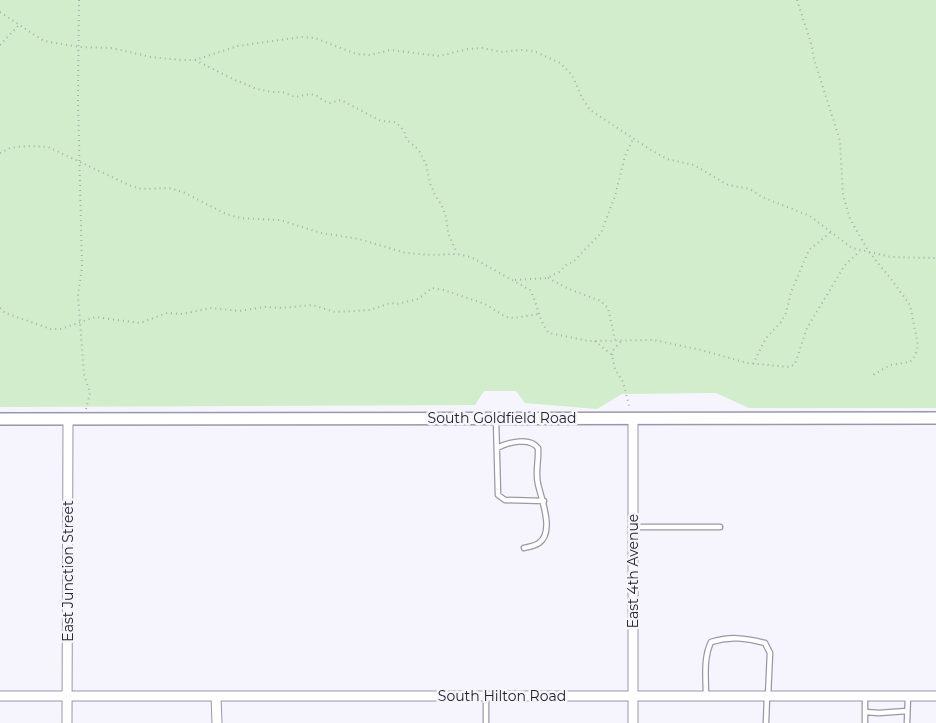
<svg xmlns="http://www.w3.org/2000/svg" width="936" height="723" font-family="Montserrat,sans-serif">
<style>
.green{fill:#d1edcb}
.lines{fill:none;stroke-linecap:round;stroke-linejoin:round}
.service-casing{stroke:#9b97aa;stroke-width:7}
.minor-casing{stroke:#9b97aa;stroke-width:11}
.secondary-casing{stroke:#9b97aa;stroke-width:14}
.path{stroke:#abaab2;stroke-width:2;stroke-dasharray:1 4;stroke-linecap:butt}
.service{stroke:#fff;stroke-width:4.5}
.minor{stroke:#fff;stroke-width:9}
.secondary{stroke:#fff;stroke-width:11}
.labels{text-anchor:middle;stroke-width:5;stroke-linejoin:round;paint-order:stroke}
.street-label{font-size:14px;fill:#24232a;stroke:#f6f5fd}
</style>
<rect width="100%" height="100%" fill="#f6f5fd"/>
<path class="green" d="M 0,0 L 936,0 L 936,408 L 749,408 L 716,393 L 622,394 L 597,409 L 525,403 L 516,391 L 484,391 L 475,405 L 0,407 Z"/>
<g class="lines">
<g class="service-casing">
<path id="service" d="M 496,419 L 498,495 L 505,500 L 544,501
M 497,448 C 508,442 530,437 538,448 C 539,460 535,472 538,484 C 541,498 555,532 539,543 C 535,546 528,547 524,548
M 633,527 L 720,527
M 486,696 L 486,723
M 706,696 C 706,678 703,659 711,642 C 730,636 745,638 765,643 L 770,653 L 768,696
M 865,696 L 865,723
M 865,712 L 879,713 L 907,711
M 766,723 L 767,696
M 907,723 L 908,696"/>
</g>
<g class="minor-casing">
<path id="minor" d="M 0,696 L 936,696
M 216,696 L 217,723
M 67,723 L 68,419
M 633,723 L 633,418"/>
</g>
<g class="secondary-casing">
<path id="secondary" d="M 0,419 L 936,418"/>
</g>
<path class="path" d="M 79,0 L 78,99 L 82,267 L 78,296 L 84,374 L 90,393 L 86,409
M 797,0 L 811,43 L 814,59 L 840,141 L 843,195 L 850,219 L 869,252 L 891,279 L 910,305 L 918,345 L 915,356 L 910,362 L 890,365 L 873,375
M 0,12 L 44,41 L 79,47 L 111,48 L 151,57 L 181,60 L 195,60 L 238,46 L 301,37 L 315,38 L 356,54 L 370,55 L 390,50 L 439,56 L 468,49 L 482,48 L 501,52 L 521,50 L 534,51 L 560,63 L 572,75 L 582,98 L 590,110 L 651,150 L 667,159 L 694,165 L 728,185 L 750,189 L 762,197 L 810,216 L 852,248 L 891,257 L 936,258
M 0,45 L 19,25
M 195,60 L 235,80 L 257,89 L 272,92 L 283,92 L 295,97 L 310,94 L 316,95 L 324,101 L 330,103 L 341,100 L 381,121 L 394,122 L 400,126 L 404,131 L 407,140 L 418,149 L 426,164 L 430,183 L 435,195 L 442,206 L 446,217 L 448,233 L 457,253
M 0,153 L 10,148 L 27,146 L 48,147 L 129,185 L 141,189 L 169,188 L 183,192 L 226,214 L 240,218 L 280,220 L 321,233 L 359,239 L 406,253 L 431,255 L 457,254 L 471,257 L 530,290 C 538,304 538,320 549,333 L 589,341 L 654,340 L 701,350 L 747,363 L 790,367 L 795,364 L 807,328 L 845,265 L 860,251
M 548,278 L 569,289 L 601,301 L 608,308 L 615,340
M 515,280 L 547,278 L 559,272 L 566,265 L 573,262 L 601,233 L 615,196 L 625,156 L 633,139
M 0,308 L 5,313 L 51,329 L 61,329 L 95,317 L 140,323 L 167,313 L 182,314 L 211,308 L 239,311 L 265,307 L 282,308 L 312,305 L 335,312 L 370,310 L 390,303 L 397,304 L 418,299 L 432,288 L 444,290 L 485,304 L 506,317 L 514,318 L 538,314
M 595,341 L 612,355 L 615,369 L 623,382 L 630,409
M 612,355 L 614,349 L 623,339
M 753,364 L 766,338 L 781,322 L 786,313 L 791,292 L 809,250 L 831,232"/>
<use href="#service" class="service"/>
<use href="#minor" class="minor"/>
<use href="#secondary" class="secondary"/>
</g>
<g class="labels">
<g class="street-label">
<text x="502" y="423">South Goldfield Road</text>
<text transform="translate(68 571) rotate(-90)" y="5">East Junction Street</text>
<text transform="translate(633 571) rotate(-90)" y="5">East 4th Avenue</text>
<text x="502" y="701">South Hilton Road</text>
</g>
</g>
</svg>
